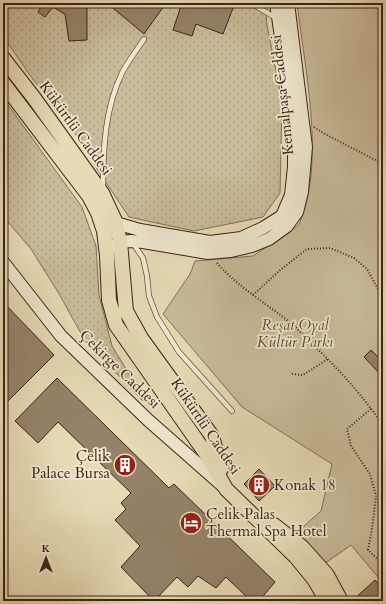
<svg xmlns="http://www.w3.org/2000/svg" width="386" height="604" font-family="Cardo,serif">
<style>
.grass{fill:url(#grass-dots);stroke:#826f58}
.park{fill:#c9bc9a;stroke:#826f58}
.building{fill:#948269;stroke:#3c2216}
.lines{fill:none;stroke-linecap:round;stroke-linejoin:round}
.lane-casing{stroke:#66503e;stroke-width:6}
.secondary-casing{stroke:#3c2216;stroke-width:14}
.primary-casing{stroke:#3c2216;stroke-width:16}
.path{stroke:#3c2216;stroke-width:2;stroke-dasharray:1 2;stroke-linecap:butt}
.lane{stroke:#efe8cf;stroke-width:4.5}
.secondary{stroke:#efe8cf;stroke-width:12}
.primary{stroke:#e6dbb5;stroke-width:14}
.labels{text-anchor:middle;stroke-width:3.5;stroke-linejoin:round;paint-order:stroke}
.street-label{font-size:15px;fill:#3c2216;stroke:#efe8cf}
.park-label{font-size:15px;font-style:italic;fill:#5f4837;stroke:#efe8cf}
.poi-label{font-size:15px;fill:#3c2216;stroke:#efe8cf;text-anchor:start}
</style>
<defs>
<pattern id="grass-dots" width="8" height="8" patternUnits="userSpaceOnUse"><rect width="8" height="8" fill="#c9bc9a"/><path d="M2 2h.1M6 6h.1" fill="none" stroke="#aea184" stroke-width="1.8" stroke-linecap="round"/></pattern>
</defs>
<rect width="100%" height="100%" fill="#e6dbb5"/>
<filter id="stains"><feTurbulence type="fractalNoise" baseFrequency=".005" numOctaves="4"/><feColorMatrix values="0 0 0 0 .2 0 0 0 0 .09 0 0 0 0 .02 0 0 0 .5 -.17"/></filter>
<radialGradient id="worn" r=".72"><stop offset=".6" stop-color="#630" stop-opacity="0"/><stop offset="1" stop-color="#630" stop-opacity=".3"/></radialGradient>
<path class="grass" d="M 3,3 L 265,3 L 267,25 L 282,101 L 280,193 L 263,217 L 194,231 L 129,217 L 97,169 L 90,153 L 29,74 L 3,36 Z
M 3,98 L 82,207 L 96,246 L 99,295 L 112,346 L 131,377 L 143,401 L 84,339 L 58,292 L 31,249 L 3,216 Z"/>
<path class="park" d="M 297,3 L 383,3 L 383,583 L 351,545 L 324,564 L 295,534 L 321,511 L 332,464 L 242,407 L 163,314 L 190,274 L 195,261 L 253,256 L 299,225 C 303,214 307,202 309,190 C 319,132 304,61 297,3 Z"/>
<path class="building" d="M 43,3 L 87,3 L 87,40 L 69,41 L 65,14 L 53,7 L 45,17 L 38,12 Z
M 107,3 L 166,3 L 144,34 Z
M 182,3 L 235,3 L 223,34 L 196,24 L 192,36 L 173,30 Z
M 3,302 L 54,355 L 3,406 Z
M 371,350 L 383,362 L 383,377 L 364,357 Z
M 57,378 L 169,488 L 174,484 L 275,582 L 259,601 L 251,601 L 226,577 L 216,588 L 198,576 L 188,587 L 177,577 L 154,601 L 121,567 L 140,546 L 115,520 L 126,509 L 121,503 L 131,493 L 58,422 L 38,443 L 15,421 Z
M 259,469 L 275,486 L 259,501 L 244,484 Z
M 375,580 L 383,589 L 383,601 L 352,601 Z"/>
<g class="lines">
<g class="lane-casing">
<path id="lane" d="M 251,3 L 276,18
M 103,187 C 103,149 105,108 122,73 C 128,61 137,50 144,39
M 132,242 L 143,258 L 147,276 L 149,296 L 157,317 L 179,352 L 232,411"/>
</g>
<g class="secondary-casing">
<path id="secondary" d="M 110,220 L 116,223 L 140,230 L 210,242 L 241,238 L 263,228 L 282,216 L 291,195 L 294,167 L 294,144 L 293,120 L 276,3
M 113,247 L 120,242 L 131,241 L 143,242 L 208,253 L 231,251 L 252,246 L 269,239 L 287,226 L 297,212 L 302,192 L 306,147 L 288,3
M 3,262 L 61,336 L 148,420 L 223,486"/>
</g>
<g class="primary-casing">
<path id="primary" d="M 3,58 L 34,98 L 102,193 L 116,223 L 120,242 L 126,311 L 141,338 L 212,436 L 221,469
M 3,83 L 89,196 L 98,213 L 104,231 L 107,256 L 109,300 L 116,325 L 209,458 L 226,489 L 296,557 L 314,579 L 327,601
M 274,525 L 302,547 L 327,575 L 341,601"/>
</g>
<path class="path" d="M 314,127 L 325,134 L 383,164
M 217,263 C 237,286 264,302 288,321 C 296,327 303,335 310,342 C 337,367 362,395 383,425
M 253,295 L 279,271 L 307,249 L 330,248 L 354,258 L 367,269 L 383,298
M 292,374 L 303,375 L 328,359
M 371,409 L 347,429 L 351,446 L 370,474 L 376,496 L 372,529 L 368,550 L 383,564"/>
<use href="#lane" class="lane"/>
<use href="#secondary" class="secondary"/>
<use href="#primary" class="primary"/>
</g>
<defs>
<g id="building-disc" transform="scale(1.15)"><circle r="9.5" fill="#8f2418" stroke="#efe8cf"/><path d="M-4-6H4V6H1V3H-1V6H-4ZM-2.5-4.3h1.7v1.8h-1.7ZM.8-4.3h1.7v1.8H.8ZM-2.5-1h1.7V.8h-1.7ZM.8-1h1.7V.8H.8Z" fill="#fff"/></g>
<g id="hotel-disc" transform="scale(1.15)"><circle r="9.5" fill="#8f2418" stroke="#efe8cf"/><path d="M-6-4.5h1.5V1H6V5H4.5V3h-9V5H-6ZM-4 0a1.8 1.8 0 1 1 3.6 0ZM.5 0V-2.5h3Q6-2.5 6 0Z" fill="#fff"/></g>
</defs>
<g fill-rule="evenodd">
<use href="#building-disc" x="125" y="465"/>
<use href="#building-disc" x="259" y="485"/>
<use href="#hotel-disc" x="191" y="523"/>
</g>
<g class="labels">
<g class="street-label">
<text transform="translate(282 95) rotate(-96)" y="5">Kemalpaşa Caddesi</text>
<text transform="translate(76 128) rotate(54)" y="5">Kükürtlü Caddesi</text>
<text transform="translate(120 369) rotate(44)" y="5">Çekirge Caddesi</text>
<text transform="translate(206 426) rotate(56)" y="5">Kükürtlü Caddesi</text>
</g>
<g class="park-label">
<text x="295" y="330">Reşat Oyal<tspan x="295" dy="17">Kültür Parkı</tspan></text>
</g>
<g class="poi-label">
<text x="110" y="461" text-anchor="end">Çelik<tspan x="110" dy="17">Palace Bursa</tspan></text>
<text x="274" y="490">Konak 18</text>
<text x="206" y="519">Çelik Palas<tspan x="206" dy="17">Thermal Spa Hotel</tspan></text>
</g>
</g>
<rect width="386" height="604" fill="none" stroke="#e6dbb5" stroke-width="16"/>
<rect x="4" y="4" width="378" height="596" fill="none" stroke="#3c2216" stroke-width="2"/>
<rect x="8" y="8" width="370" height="588" fill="none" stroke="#3c2216"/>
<g transform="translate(46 558)" stroke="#efe8cf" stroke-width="3" paint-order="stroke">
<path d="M0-3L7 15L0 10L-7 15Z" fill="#3c2216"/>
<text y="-6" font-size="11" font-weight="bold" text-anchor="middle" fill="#3c2216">K</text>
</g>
<rect width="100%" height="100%" filter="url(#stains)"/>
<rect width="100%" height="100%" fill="url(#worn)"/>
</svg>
